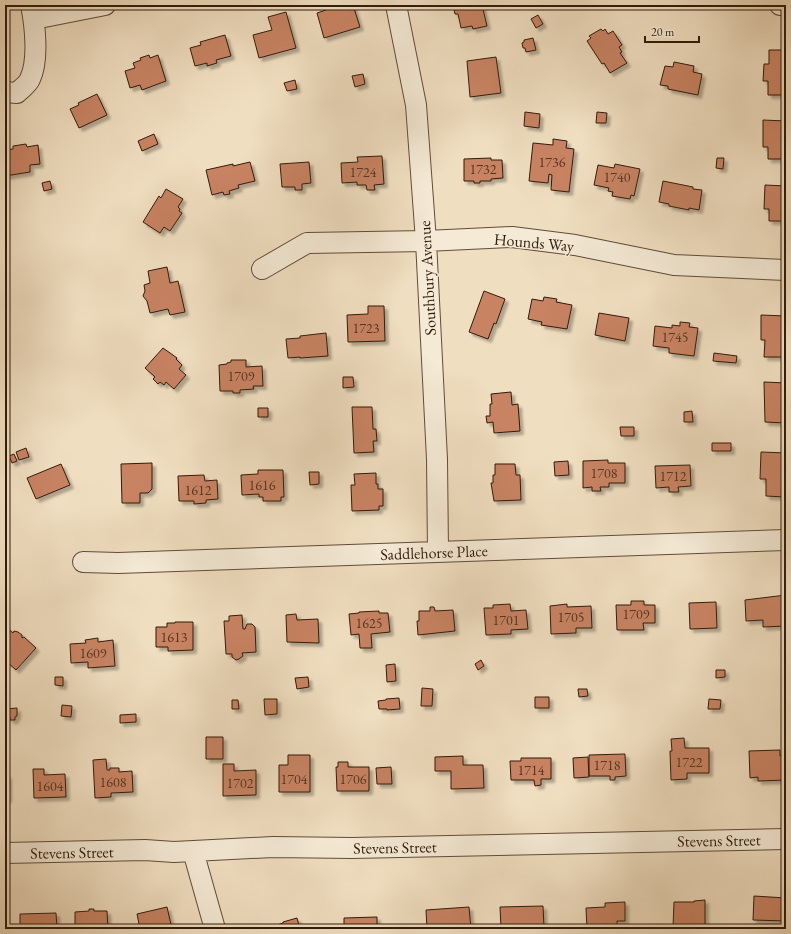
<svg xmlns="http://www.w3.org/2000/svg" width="791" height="934" font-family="'EB Garamond',serif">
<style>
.building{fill:#c88363;stroke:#301b0b;filter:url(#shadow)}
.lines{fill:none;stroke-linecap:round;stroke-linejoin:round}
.minor-casing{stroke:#604c38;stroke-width:22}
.minor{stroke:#f5ead6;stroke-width:20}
.labels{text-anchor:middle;stroke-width:3;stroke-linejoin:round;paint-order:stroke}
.number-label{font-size:14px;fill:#563521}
.street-label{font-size:16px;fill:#301b0b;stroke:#f5ead6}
</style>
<defs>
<filter id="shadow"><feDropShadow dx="3.5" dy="3.5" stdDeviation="1" flood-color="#0004"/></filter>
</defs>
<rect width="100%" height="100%" fill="#f0dec0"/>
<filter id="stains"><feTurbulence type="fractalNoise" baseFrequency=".005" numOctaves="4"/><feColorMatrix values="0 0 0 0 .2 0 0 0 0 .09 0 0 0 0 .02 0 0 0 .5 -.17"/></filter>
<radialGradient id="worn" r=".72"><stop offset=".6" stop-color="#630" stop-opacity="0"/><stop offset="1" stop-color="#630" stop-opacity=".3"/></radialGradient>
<path class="building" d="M 332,5 L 334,9 L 348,5 L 353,5 L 360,27 L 324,38 L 317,13 L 326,10 L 325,7 Z
M 453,5 L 482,5 L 487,26 L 473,29 L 472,26 L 461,28 L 458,14 L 455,14 Z
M 286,12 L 296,48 L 259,58 L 253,35 L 272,30 L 268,17 Z
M 538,15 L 543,24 L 536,28 L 531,19 Z
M 601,29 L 603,31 L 605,29 L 608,34 L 613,31 L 622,45 L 619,47 L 622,52 L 620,53 L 627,63 L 610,73 L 604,63 L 602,64 L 587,41 L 591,38 L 589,36 Z
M 225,35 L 231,56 L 216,60 L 217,63 L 207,66 L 207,63 L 195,66 L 190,48 L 201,45 L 200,42 Z
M 533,38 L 536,50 L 526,52 L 525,48 L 523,48 L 522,43 L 524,42 L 524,40 Z
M 769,50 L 786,50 L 786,95 L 768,95 L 768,81 L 763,81 L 764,64 L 769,64 Z
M 149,55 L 150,58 L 158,55 L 166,81 L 142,90 L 140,85 L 130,88 L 125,71 L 135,68 L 133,63 L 141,60 L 140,58 Z
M 496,57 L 501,93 L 470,97 L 467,61 Z
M 674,62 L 694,66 L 693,72 L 702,74 L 698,95 L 668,89 L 668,86 L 660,85 L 665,66 L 673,67 Z
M 363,74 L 365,84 L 355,87 L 352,76 Z
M 295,80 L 297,89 L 287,91 L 284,83 Z
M 97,94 L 107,115 L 79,128 L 70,109 L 79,105 L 78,103 Z
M 525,112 L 540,114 L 539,128 L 524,126 Z
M 597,112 L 607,113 L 606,123 L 596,123 Z
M 763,120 L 786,121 L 786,159 L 768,159 L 768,147 L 763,147 Z
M 154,134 L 158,144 L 142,151 L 138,141 Z
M 553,139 L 567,141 L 566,148 L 574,149 L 569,192 L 551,190 L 552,175 L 549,174 L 548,183 L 529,181 L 533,143 L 553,145 Z
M 26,144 L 27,147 L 38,145 L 40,164 L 30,165 L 30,172 L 5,176 L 5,150 L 13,149 L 13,146 Z
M 382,156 L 384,184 L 374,185 L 375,190 L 367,190 L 366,185 L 357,185 L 357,182 L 342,183 L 341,163 L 358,162 L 357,157 Z
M 491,158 L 491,160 L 502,160 L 503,178 L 491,179 L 491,181 L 480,181 L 480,183 L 474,183 L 474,181 L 464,181 L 464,159 Z
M 717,158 L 724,158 L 723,169 L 716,168 Z
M 250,162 L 255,181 L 238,185 L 239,188 L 229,191 L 230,194 L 224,195 L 223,192 L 212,195 L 206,170 L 233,164 L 233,166 Z
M 309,162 L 311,183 L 302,184 L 302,190 L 295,190 L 295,187 L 282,187 L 280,164 Z
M 615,164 L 640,169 L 634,196 L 631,195 L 630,199 L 612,196 L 613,192 L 608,191 L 609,188 L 594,185 L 598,165 L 614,168 Z
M 50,181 L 52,189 L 44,191 L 42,183 Z
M 663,181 L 693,187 L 693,189 L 702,190 L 699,210 L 689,208 L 689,210 L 669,206 L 669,204 L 659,202 Z
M 765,185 L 786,186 L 786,221 L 769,221 L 769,209 L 764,209 Z
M 166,189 L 183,199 L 178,207 L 180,209 L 179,211 L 182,213 L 170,231 L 164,227 L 160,233 L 143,222 L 159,196 L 161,198 Z
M 167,267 L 170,283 L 178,281 L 185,312 L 170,315 L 168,309 L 150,313 L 147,301 L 143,296 L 145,291 L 144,285 L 150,283 L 148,271 Z
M 484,291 L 505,299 L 496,324 L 494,323 L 488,339 L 469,332 Z
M 544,297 L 557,299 L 556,302 L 572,305 L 567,329 L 541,325 L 542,322 L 528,319 L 532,299 L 543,301 Z
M 368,306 L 384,306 L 385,341 L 348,342 L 347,315 L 368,314 Z
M 599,313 L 629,318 L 625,341 L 595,335 Z
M 761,315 L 786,316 L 786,341 L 784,341 L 784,357 L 764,357 L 765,340 L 761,340 Z
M 680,322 L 690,323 L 689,327 L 698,328 L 694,356 L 669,353 L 669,348 L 653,346 L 655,326 L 672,328 L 672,325 L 680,326 Z
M 326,333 L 328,356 L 300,358 L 300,357 L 288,358 L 286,339 L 300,338 L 300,336 Z
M 163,348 L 177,358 L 176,359 L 182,365 L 179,369 L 186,375 L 174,389 L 166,382 L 164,385 L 160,382 L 158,384 L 153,379 L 155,377 L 145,368 Z
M 714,353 L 737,356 L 736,363 L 713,361 Z
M 231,360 L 246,360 L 246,367 L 262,366 L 263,386 L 253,386 L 254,389 L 240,390 L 240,393 L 233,393 L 233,391 L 220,391 L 219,365 L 227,364 L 227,363 L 231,362 Z
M 343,377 L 353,377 L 354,387 L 343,388 Z
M 764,382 L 786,383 L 785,423 L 765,422 Z
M 511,392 L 512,405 L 518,404 L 520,431 L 494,433 L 493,422 L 487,423 L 486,416 L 490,416 L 490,404 L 492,404 L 491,394 Z
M 352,407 L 372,407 L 373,429 L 376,429 L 377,441 L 373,441 L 374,452 L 354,453 Z
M 258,408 L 268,408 L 268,417 L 258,417 Z
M 692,411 L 693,422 L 684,422 L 684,412 Z
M 620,427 L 634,427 L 634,436 L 621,436 Z
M 712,443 L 731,443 L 731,451 L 712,451 Z
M 26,448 L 29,457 L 19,460 L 16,452 Z
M 761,452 L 786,453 L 785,497 L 766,496 L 766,479 L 760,479 Z
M 14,454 L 17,461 L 12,463 L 9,456 Z
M 608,460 L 608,463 L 625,463 L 625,483 L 609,483 L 609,487 L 600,487 L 601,491 L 592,491 L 592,487 L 583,488 L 583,461 Z
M 568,461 L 569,475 L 555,476 L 554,462 Z
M 152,463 L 152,489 L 148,493 L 140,493 L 140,503 L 122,503 L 121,464 Z
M 61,464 L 70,485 L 36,499 L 27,478 Z
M 495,464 L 515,464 L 516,475 L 520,475 L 521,500 L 494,501 L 491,483 L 493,483 L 493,475 L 495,475 Z
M 690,465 L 691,486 L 678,487 L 679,492 L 669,492 L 669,487 L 656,488 L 655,466 Z
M 258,470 L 283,470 L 284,497 L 281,497 L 281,501 L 263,501 L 263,497 L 259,497 L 259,494 L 242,495 L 241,475 L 258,474 Z
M 309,472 L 319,472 L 319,484 L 310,485 Z
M 376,473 L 376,484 L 378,484 L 378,489 L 383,489 L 383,506 L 379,506 L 379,510 L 352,511 L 351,485 L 355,485 L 354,474 Z
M 204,475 L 205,481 L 217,480 L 218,499 L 206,500 L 206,503 L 194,504 L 194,501 L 179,501 L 178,476 Z
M 786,595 L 786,626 L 763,627 L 763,620 L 746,621 L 745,600 Z
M 631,601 L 644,601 L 644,605 L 655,605 L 655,623 L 643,623 L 644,630 L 617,630 L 616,605 L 631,605 Z
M 716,602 L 717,628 L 690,629 L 689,603 Z
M 510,604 L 511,611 L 526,610 L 528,629 L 511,630 L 511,634 L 486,635 L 484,608 L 493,608 L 493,605 Z
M 567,604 L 567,607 L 591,606 L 592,628 L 576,628 L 576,633 L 551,634 L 550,606 Z
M 430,607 L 434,607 L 435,611 L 453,610 L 455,631 L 418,635 L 417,621 L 419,621 L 419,611 L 430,611 Z
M 379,611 L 379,613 L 388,613 L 390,632 L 371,634 L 372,648 L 360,648 L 359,634 L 351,635 L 349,614 L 359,613 L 359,612 Z
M 296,614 L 297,620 L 318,619 L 319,643 L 287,642 L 286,615 Z
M 242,615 L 243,629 L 245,629 L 247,624 L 252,624 L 255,627 L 256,652 L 242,653 L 243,656 L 239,659 L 236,660 L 232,657 L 232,654 L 226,654 L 224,621 L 229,621 L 229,616 Z
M 175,622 L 193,622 L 193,650 L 168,651 L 168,647 L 156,647 L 156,627 L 167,627 L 167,623 L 175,623 Z
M 5,626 L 13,633 L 14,631 L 18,632 L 22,635 L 22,638 L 24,637 L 36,648 L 16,670 L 5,660 Z
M 98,638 L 98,642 L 113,640 L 115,666 L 88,668 L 88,662 L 71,663 L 70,644 L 86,643 L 85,640 Z
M 481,660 L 484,666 L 478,670 L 475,664 Z
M 395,664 L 396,681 L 387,682 L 386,665 Z
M 716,670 L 725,670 L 725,677 L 716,678 Z
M 55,677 L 63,677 L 63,686 L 55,685 Z
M 308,677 L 309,687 L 297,689 L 295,678 Z
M 422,688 L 433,689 L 432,706 L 421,706 Z
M 578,689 L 587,689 L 588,696 L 579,697 Z
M 535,697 L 549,697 L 549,708 L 535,708 Z
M 399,698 L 400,709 L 387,710 L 387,709 L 379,709 L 378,701 L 386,700 L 386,699 Z
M 264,699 L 277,699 L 277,714 L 265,715 Z
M 709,699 L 721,700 L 720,709 L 708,709 Z
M 232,700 L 238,700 L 239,709 L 232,709 Z
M 62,705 L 72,706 L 71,717 L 61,716 Z
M 17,708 L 17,716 L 15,717 L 15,720 L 10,720 L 10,717 L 5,717 L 5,709 Z
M 136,714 L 136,722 L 120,723 L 120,715 Z
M 206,737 L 223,737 L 223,759 L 206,759 Z
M 684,738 L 685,748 L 709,748 L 709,773 L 687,773 L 687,779 L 671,780 L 670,751 L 672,751 L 671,739 Z
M 780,750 L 780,756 L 786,756 L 786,780 L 758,781 L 758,777 L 750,778 L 749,751 Z
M 625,754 L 626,776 L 615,777 L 615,780 L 610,780 L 610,776 L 589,776 L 589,755 Z
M 288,755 L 310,755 L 310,792 L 279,792 L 279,765 L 288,765 Z
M 463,756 L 463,765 L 483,765 L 484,788 L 451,789 L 451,771 L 435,771 L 435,757 Z
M 588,757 L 589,777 L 574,778 L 573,758 Z
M 521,758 L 551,758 L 551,779 L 541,779 L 541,785 L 535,786 L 534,780 L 511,780 L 510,761 L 521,761 Z
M 106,759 L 107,770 L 110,770 L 110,768 L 119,768 L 119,772 L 132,771 L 133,792 L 111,793 L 111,797 L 95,798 L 93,760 Z
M 338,762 L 348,762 L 348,767 L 369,767 L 369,791 L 337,791 L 336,767 L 338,767 Z
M 223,764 L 234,764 L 234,771 L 256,770 L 256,795 L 223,796 Z
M 391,767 L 392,784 L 377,784 L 376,768 Z
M 33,769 L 44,769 L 44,775 L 65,774 L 66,797 L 34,798 Z
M 5,775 L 8,775 L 8,799 L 5,799 Z
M 754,896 L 786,898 L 786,921 L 753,920 Z
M 705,900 L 705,927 L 673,927 L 674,902 L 694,902 L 694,901 Z
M 625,902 L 625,921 L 617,921 L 617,929 L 587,929 L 586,908 L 605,907 L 605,903 Z
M 543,906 L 544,927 L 529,928 L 529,929 L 516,929 L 516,928 L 501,928 L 500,907 Z
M 167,907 L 172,929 L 140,929 L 137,914 Z
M 469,907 L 471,929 L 427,929 L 426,910 Z
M 89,909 L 94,909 L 94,911 L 107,911 L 108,929 L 75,929 L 75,912 L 89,911 Z
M 56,913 L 57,929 L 20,929 L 20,914 Z
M 377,917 L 377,929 L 344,929 L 344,918 Z
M 297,918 L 300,929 L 265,929 L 283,923 L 283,922 Z"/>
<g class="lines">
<g class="minor-casing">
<path id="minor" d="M 396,5 L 416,105 L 426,241 L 437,459 L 438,552
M 780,5 L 786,5
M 34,19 L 105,5
M 5,92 L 17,93 C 21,89 28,84 30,79 C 39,60 35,25 31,5
M 262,269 L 307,243 L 426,241 L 512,237 L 575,245 L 674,265 L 786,270
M 83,562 L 118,563 L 786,540
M 193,851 L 215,929
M 5,853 L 145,850 L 174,852 L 273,847 L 352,848 L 786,839"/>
</g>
<use href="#minor" class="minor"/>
</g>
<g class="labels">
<g class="number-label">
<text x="552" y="167">1736</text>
<text x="483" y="174">1732</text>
<text x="363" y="177">1724</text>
<text x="617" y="182">1740</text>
<text x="366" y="333">1723</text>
<text x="675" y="342">1745</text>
<text x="241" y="381">1709</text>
<text x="604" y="478">1708</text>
<text x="673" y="481">1712</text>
<text x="262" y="490">1616</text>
<text x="198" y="495">1612</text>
<text x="636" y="619">1709</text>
<text x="571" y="622">1705</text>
<text x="506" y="625">1701</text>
<text x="369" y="628">1625</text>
<text x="174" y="642">1613</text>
<text x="93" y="658">1609</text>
<text x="689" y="767">1722</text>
<text x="607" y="770">1718</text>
<text x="531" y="775">1714</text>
<text x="294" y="784">1704</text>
<text x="353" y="784">1706</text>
<text x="113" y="787">1608</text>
<text x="240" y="788">1702</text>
<text x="50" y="791">1604</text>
</g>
<g class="street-label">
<text transform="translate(534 242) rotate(5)" y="6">Hounds Way</text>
<text transform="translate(427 278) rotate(-93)" y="6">Southbury Avenue</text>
<text transform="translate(434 552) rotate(-2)" y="6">Saddlehorse Place</text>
<text transform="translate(719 840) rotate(-1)" y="6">Stevens Street</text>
<text transform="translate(395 847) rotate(-1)" y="6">Stevens Street</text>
<text transform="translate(72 852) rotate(-1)" y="6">Stevens Street</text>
</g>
</g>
<rect width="791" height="934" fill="none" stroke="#f0dec0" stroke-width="20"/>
<rect x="6" y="6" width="779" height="922" fill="none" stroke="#301b0b" stroke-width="2"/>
<rect x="10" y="10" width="771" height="914" fill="none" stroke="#301b0b"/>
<path d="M645 36v6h54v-6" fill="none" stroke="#301b0b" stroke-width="2"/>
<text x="651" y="36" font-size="12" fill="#301b0b" stroke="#f5ead6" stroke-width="3" paint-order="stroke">20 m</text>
<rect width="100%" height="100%" filter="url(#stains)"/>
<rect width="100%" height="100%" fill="url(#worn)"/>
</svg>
